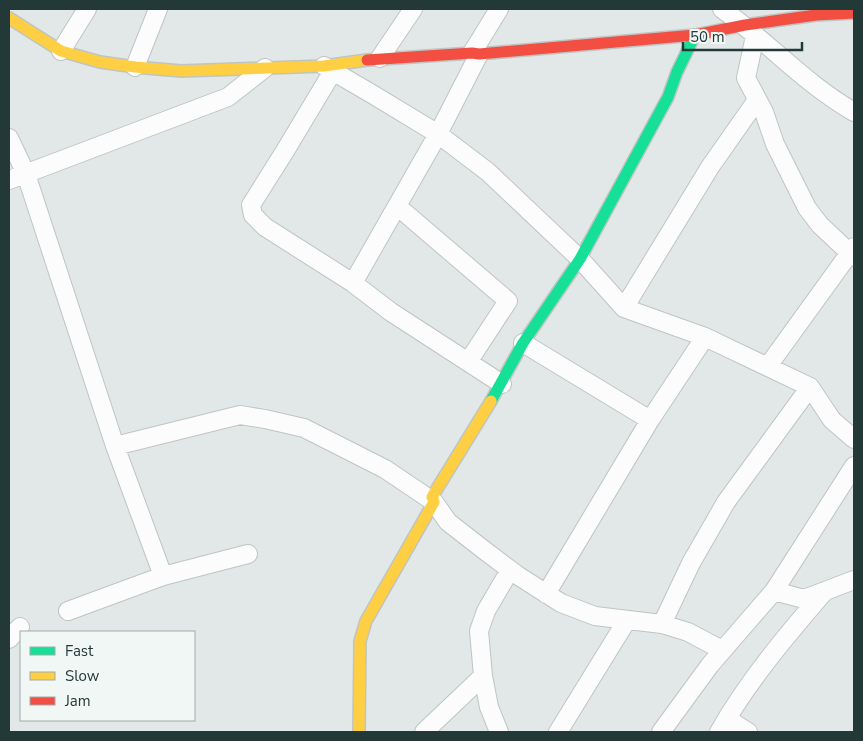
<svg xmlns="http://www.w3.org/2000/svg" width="863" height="741" font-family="'Nunito Sans',sans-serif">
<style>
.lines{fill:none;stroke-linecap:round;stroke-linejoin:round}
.street-casing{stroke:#bfc4c4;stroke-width:20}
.fast-casing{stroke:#bfc5c4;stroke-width:14}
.slow-casing{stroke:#bfc5c4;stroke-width:14}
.jam-casing{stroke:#bfc5c4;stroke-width:14}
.street{stroke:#fbfcfb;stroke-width:18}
.fast{stroke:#16e098;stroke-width:11}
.slow{stroke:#ffcf43;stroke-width:11}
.jam{stroke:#f24e42;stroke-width:11}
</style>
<rect width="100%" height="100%" fill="#e2e8e7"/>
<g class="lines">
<g class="street-casing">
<path id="street" d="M 722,9 C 767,41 805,84 854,112
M 755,36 L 746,78 L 764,112 L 775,144 L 807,208 L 820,225 L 854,257
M 61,51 L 87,9
M 472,53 L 499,9
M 380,58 L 413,9
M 324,66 L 372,94 L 438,134 L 488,172 L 580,259 L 624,308 L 705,337 L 810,387 L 832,420 L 854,439
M 135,67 L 158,9
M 333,71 L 285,151 L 251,205 L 253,215 L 265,227 L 353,283 L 391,312 L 502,384
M 9,138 L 26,174 L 115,446 L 163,576
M 9,180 L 228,97 L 265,68
M 397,206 L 508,301 L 468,362
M 353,283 L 438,134 L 479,54
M 624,308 L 710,167 L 757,100
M 523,343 L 650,420
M 768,366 L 854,247
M 115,446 L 240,415 L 265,419 L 304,428 L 385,469 L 434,502 L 448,522 L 484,550 L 517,575 L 561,603 L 595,616 L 662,624 L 688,632 L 722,650
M 774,591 L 804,599 L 854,580
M 546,594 L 650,420 L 705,337
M 68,611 L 163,576 L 248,554
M 662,624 L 691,563 L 726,502 L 810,387
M 9,639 L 20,627
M 727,719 L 748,732
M 424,732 L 483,676
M 499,732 L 489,707 L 483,676 L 479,631 L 486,611 L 510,570
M 558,732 L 627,620
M 661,732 L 710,665 L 774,591 L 854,466
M 719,732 C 748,681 786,636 824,592"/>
</g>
<g class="fast-casing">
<path id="fast" d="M 491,401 L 523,343 L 580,259 L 668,97 L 677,72 L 695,35"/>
</g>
<g class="slow-casing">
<path id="slow" d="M 9,18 L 61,51 L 100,62 L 135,67 L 181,71 L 324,66 L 367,60
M 359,732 L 360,641 L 366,621 L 434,502 L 432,497 L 491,401"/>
</g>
<g class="jam-casing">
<path id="jam" d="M 367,60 L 472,53 L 479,54 L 695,35 L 745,25 L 816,15 L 854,13"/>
</g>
<use href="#street" class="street"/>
<use href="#fast" class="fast"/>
<use href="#slow" class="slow"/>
<use href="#jam" class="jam"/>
</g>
<rect width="863" height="741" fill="none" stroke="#223938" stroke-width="20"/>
<rect x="20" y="631" width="175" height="90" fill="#f0f7f5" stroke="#9eaba9"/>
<rect x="30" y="647" width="25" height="8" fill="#16e098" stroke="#9eaba9"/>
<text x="65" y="656" font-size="15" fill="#223938">Fast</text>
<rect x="30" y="672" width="25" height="8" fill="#ffcf43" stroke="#9eaba9"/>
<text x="65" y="681" font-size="15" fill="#223938">Slow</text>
<rect x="30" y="697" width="25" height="8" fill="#f24e42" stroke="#9eaba9"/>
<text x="65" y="706" font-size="15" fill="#223938">Jam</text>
<path d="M683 42v8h119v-8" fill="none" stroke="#223938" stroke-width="2.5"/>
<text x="690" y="42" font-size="15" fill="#223938" stroke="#f0f7f5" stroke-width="4" paint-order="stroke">50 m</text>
</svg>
